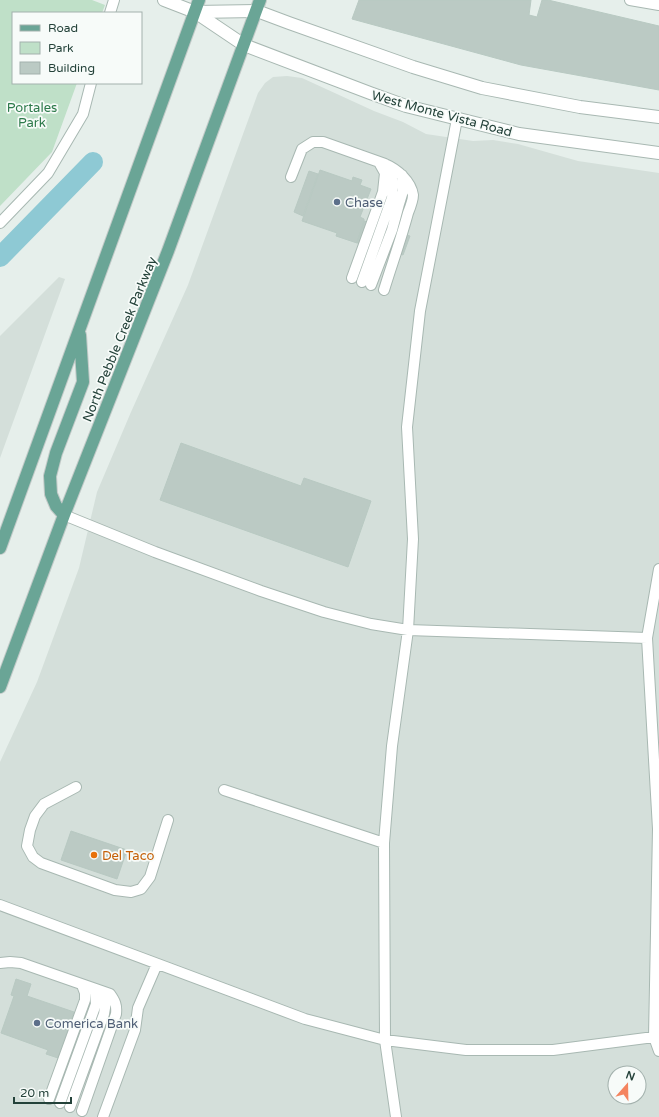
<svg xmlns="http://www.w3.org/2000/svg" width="659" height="1117" font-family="'Varela Round',sans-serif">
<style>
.built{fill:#d4dfda;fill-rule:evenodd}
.green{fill:#bfe0c8}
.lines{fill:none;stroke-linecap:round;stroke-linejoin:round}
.canal{stroke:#8ec9d4;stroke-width:20}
.building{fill:#bbcac4;stroke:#b8c9c2}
.service-casing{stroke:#a8b8b2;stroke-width:12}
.tertiary-casing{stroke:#a8b8b2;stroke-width:14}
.primary-casing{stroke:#c2cac8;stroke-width:14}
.service{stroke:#fff;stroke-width:10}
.tertiary{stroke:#fff;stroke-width:12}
.primary{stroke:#6aa596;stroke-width:12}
.service-dot{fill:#5c6f8a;stroke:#f7fbf9;stroke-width:1.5}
.food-dot{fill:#e8710a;stroke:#f7fbf9;stroke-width:1.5}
.labels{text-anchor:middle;stroke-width:3.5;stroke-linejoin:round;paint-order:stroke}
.park-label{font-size:13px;fill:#2d7a4b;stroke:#f7fbf9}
.street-label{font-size:13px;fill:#24423a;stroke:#f7fbf9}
.service-label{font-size:13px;fill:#4e5e75;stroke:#f7fbf9;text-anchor:start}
.food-label{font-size:13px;fill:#c56008;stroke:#f7fbf9;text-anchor:start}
</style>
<rect width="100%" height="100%" fill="#e6efeb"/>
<path class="built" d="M 287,76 L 302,78 L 374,111 L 403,122 L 426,134 L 473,141 L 493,140 L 518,144 L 578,161 L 659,173 L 659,1117 L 0,1117 L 0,762 L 37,682 L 79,568 L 97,492 L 131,412 L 188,285 L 258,93 L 265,83 L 273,77 ZM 615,1073 L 639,1073 L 639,1097 L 615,1097 Z
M 59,277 L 65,279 L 0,458 L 0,336 Z"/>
<path class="green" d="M 0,0 L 92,0 L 105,5 L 102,13 L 13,13 L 13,83 L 77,83 L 52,152 L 0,206 Z"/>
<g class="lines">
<path class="canal" d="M 0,257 L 93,162"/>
</g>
<path class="building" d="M 359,0 L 531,0 L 529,15 L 537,17 L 542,0 L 548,0 L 659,26 L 659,90 L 521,65 L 352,19 Z
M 320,170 L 352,181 L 353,177 L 362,180 L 360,185 L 371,189 L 360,217 L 364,219 L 364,221 L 357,243 L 336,236 L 337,233 L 302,221 Z
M 309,171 L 318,174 L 303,216 L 294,212 Z
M 364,221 L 410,236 L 403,255 L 365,242 L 357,243 Z
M 181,443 L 301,486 L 304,478 L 371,501 L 348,567 L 160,500 Z
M 71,831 L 127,850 L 117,879 L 61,860 Z
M 16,979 L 31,984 L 27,996 L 74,1012 L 58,1058 L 46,1054 L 48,1050 L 1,1033 L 14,996 L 11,995 Z"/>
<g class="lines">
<g class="service-casing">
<path id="service" d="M 630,0 L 659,5
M 110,13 L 114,0
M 291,177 L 302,149 L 313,142 L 323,142 L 385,164 C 397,169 411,181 413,195 C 413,200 410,208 408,213 C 401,239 392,264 384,290
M 0,223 L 48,173 L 83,114 L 91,83
M 352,278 L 383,192 L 385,173 L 380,164
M 362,282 L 392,198 L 393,185 L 391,173 L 385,164
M 371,285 L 392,230 L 399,204 L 403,191 L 402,175
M 64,515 L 155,552 L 261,591 L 324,612 L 371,624 L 408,630 L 647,638
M 659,569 L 647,638 L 658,829 L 654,1037 L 659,1051
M 76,787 L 44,804 L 35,816 L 30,830 L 27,846 L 33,857 L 41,863 L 115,890 L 131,892 L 141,889 L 150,877 L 168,820
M 224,790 L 384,843
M 0,905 L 305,1019 L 385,1040 L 466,1050 L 553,1050 L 654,1037
M 0,963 L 10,962 L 21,963 L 110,994 C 115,1001 117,1005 116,1014 L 82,1111
M 49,1099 L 85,1000 L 85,993 L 82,985
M 60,1103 L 96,1004 L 95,993 L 93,988
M 70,1107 L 104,1014 L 106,1002 L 103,992
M 103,1117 L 135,1030 L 138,1008 L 157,964
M 396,1117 L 385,1040 L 384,843 L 392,746 L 408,630 L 413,539 L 407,427 L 420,311 L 457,119"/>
</g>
<g class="tertiary-casing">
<path id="tertiary" d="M 164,0 L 195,12 L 244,45 L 370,93 L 406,106 L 519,134 L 659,153
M 195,12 L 257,11 L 289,23 L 413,67 L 482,88 L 580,107 L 659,117"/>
</g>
<g class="primary-casing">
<path id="primary" d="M 64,515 L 56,506 L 51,494 L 50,476 L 56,453 L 83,382 L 80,335
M 0,548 L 199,0
M 0,687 L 64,515 L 168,251 L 260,0"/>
</g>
<use href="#service" class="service"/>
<use href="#tertiary" class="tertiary"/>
<use href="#primary" class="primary"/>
</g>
<g class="service-dot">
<circle cx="337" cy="202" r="4"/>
<circle cx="37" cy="1023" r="4"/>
</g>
<circle class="food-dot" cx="94" cy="855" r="4"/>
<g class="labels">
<g class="park-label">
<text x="32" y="112">Portales<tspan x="32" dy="15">Park</tspan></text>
</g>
<g class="street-label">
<text transform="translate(442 113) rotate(15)" y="5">West Monte Vista Road</text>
<text transform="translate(119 339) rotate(-68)" y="5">North Pebble Creek Parkway</text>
</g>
<g class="service-label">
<text x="345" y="207">Chase</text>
<text x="45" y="1028">Comerica Bank</text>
</g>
<g class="food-label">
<text x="102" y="860">Del Taco</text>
</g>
</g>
<rect x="12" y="12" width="130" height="72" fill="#f7fbf9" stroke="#a3b1ad"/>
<rect x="20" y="25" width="20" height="6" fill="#6aa596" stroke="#a3b1ad"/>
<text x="48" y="32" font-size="12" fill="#24423a">Road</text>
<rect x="20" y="42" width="20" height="12" fill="#bfe0c8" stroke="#a3b1ad"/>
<text x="48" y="52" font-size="12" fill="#24423a">Park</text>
<rect x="20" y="62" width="20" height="12" fill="#bbcac4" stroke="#a3b1ad"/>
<text x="48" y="72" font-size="12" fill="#24423a">Building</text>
<g transform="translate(627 1085) rotate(20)"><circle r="19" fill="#f7fbf9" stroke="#a3b1ad"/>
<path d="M0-3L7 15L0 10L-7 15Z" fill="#f4845f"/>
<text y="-6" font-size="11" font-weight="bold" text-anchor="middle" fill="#24423a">N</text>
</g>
<path d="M14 1097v6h57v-6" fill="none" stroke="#24423a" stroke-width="2"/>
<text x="20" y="1097" font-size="12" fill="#24423a" stroke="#f7fbf9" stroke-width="3" paint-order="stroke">20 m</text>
</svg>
